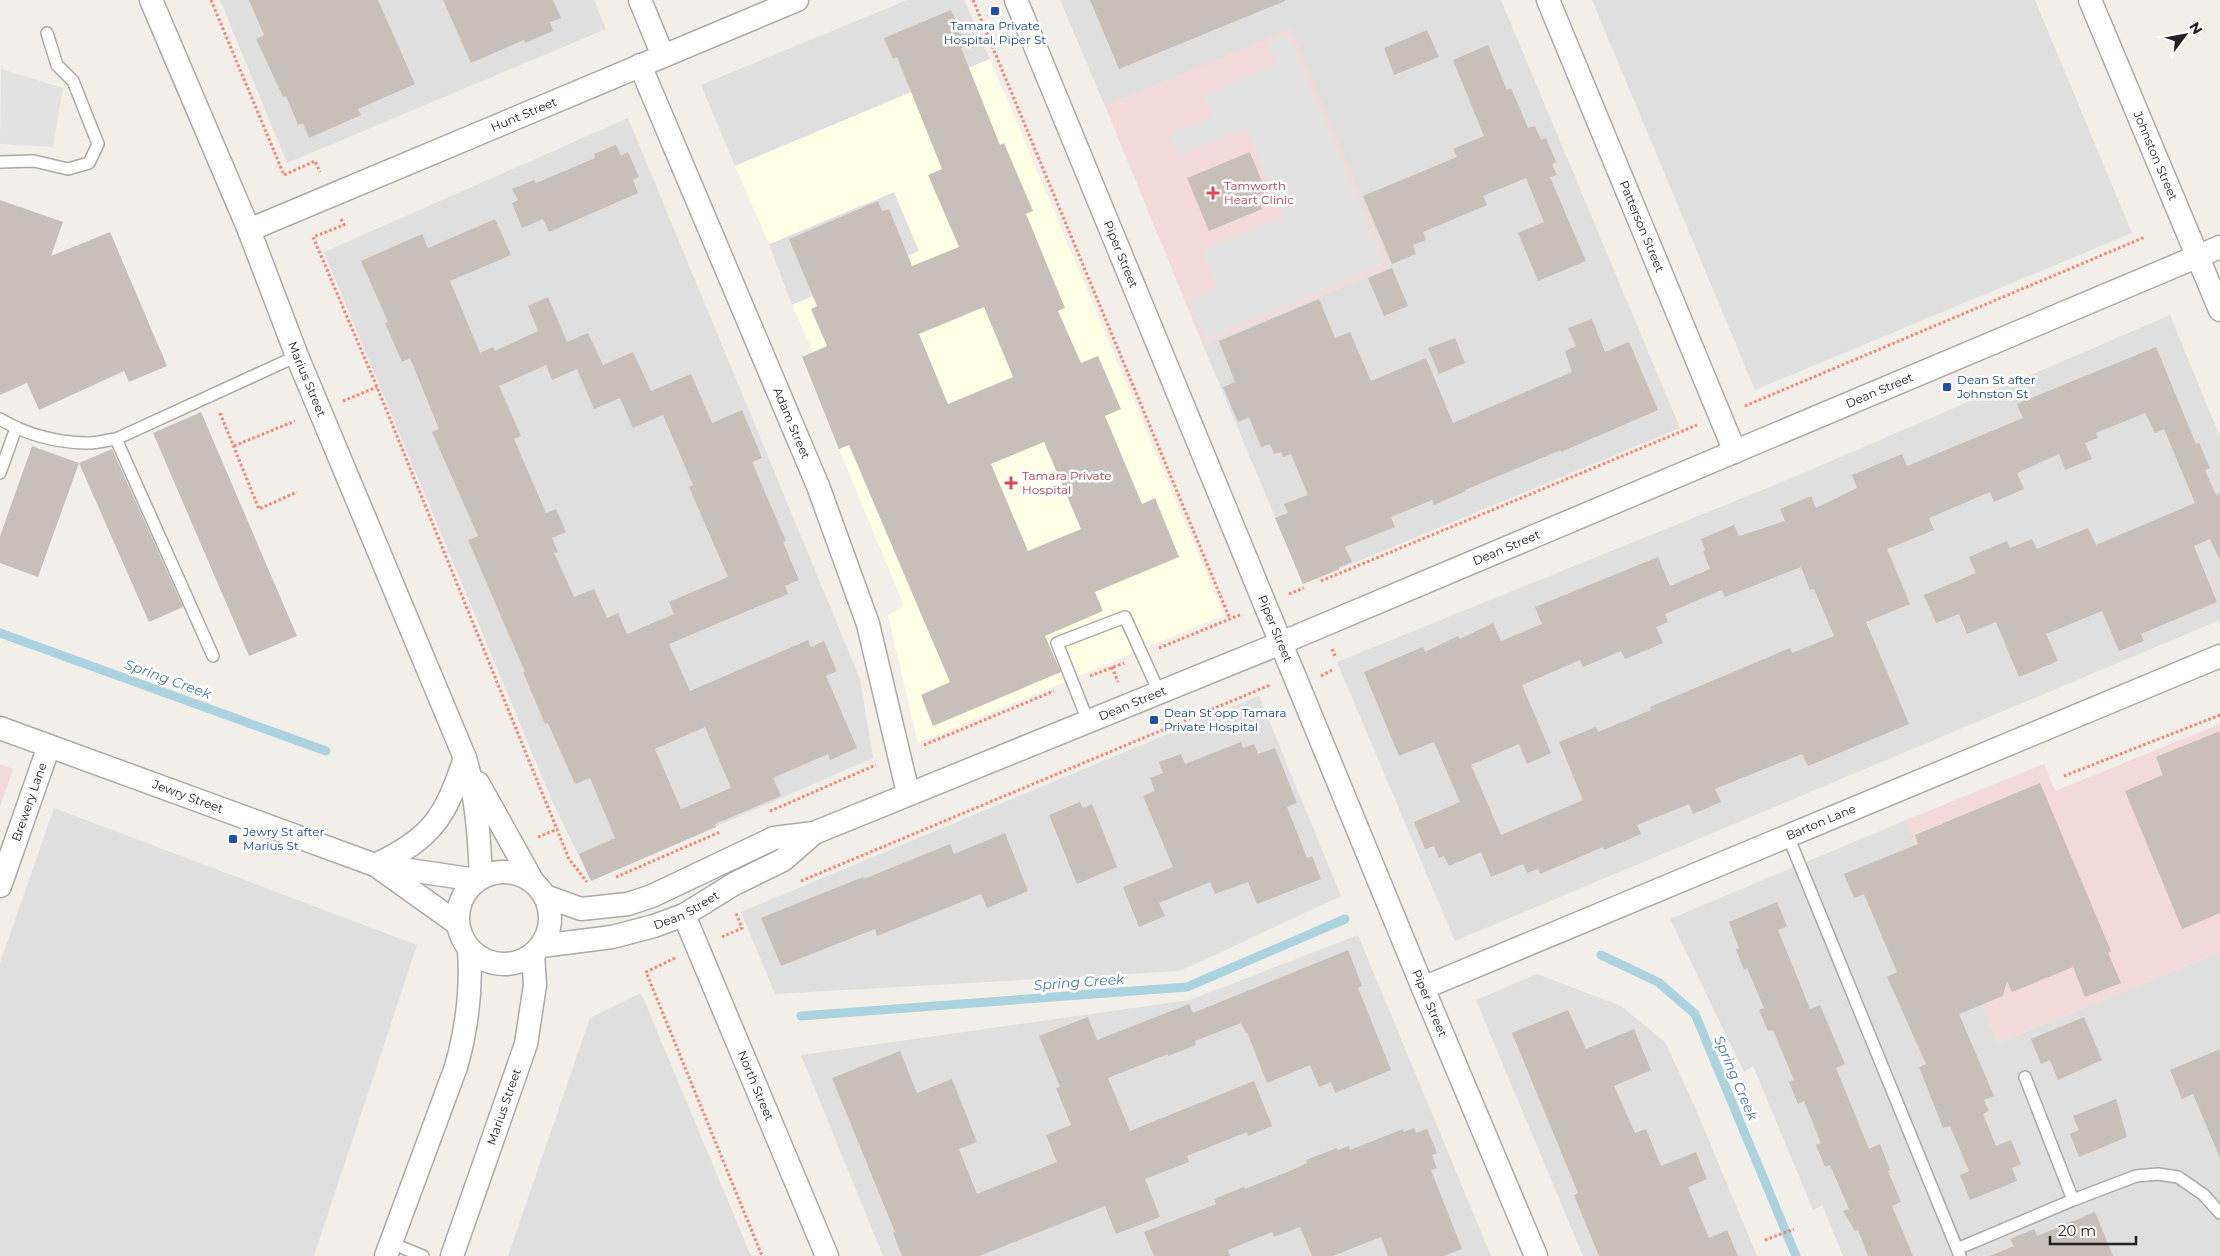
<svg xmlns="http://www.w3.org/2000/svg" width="2220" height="1256" font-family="Montserrat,sans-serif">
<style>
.residential{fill:#e0dfdf}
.commercial{fill:#f2dad9}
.education{fill:#ffffe5}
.parking{fill:#e2e2e2}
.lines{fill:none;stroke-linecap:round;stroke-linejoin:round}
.stream{stroke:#aad3df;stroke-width:9}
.building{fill:#c7bfb8;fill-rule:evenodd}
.service-casing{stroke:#a9a9a9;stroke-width:14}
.minor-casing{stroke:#a9a9a9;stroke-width:25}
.path{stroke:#fa8072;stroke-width:3;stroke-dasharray:2.5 2.5;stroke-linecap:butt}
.service{stroke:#fff;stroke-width:11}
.minor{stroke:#fff;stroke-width:22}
.transit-dot{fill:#1a4fb4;stroke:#fff;stroke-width:2}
.health-dot{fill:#e0444e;stroke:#fff;stroke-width:2}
.labels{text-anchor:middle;stroke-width:5;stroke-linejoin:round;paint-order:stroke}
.transit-label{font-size:12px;fill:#164399;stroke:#fff;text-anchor:start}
.street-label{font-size:12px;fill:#222;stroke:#fff}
.health-label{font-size:12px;fill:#be3a42;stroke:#fff;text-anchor:start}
.water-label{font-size:14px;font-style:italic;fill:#4a7aab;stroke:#fff}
</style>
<rect width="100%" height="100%" fill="#f2efe9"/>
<path class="residential" d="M 220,0 L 594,0 L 606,29 L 287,163 Z
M 907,0 L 964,0 L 990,59 L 735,166 L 701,85 Z
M 1060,0 L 1501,0 L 1680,428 L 1303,584 L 1203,345 L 1390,267 L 1291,30 L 1105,106 Z
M 1592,0 L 2035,0 L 2132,233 L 1755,390 Z
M 628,118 L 860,679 L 873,758 L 591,881 L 553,803 L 324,252 Z
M 894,192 L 919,251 L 792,305 L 769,244 Z
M 2170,315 L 2220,437 L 2220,620 L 1455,941 L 1337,662 L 1787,480 Z
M 1259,696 L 1341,896 L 1180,971 L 775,994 L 741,912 Z
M 54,808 L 417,945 L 314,1256 L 0,1256 L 0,963 Z
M 1906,820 L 1998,1043 L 2220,952 L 2220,1256 L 1843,1256 L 1822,1205 L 1813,1210 L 1753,1066 L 1744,1072 L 1670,919 Z
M 1358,935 L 1491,1256 L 883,1256 L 801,1055 L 1190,1000 Z
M 1537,974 L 1621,1006 L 1665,1042 L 1695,1107 L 1757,1256 L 1583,1256 L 1476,1000 Z
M 641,993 L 751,1256 L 508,1256 L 590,1018 Z"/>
<path class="commercial" d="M 1291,29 L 1390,267 L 1203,345 L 1105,106 Z
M 2220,724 L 2220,952 L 1998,1043 L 1906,820 L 2044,764 L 2055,791 Z
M 0,764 L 13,769 L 0,807 Z"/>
<path class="education" d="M 990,59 L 1224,615 L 918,743 L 888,615 L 904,606 L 802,359 L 813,352 L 792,305 L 919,251 L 894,192 L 769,244 L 735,166 Z"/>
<path class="parking" d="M 1289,34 L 1385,264 L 1205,339 L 1188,300 L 1218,288 L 1202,251 L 1283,217 L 1246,128 L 1178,156 L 1169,135 L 1213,117 L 1204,95 L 1276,65 L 1268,43 Z
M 1,69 L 63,88 L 53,147 L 0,144 Z"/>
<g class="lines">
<path class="stream" d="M 0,633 L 326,751
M 1601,955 L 1658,982 L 1695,1014 L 1796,1256
M 801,1016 L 1187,987 L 1345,919"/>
</g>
<path class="building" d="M 249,0 L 378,0 L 415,84 L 358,109 L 361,115 L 309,138 L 303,123 L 298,125 L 286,96 L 283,97 L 266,60 L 256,39 L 264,35 Z
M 443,0 L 553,0 L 561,18 L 550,22 L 553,31 L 525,43 L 524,40 L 471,63 Z
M 1090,0 L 1285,0 L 1285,1 L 1119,69 Z
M 951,10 L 966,46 L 961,48 L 1000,145 L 1004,143 L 1033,211 L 1026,214 L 1065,308 L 1058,311 L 1081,363 L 1098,356 L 1121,409 L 1105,416 L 1142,504 L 1155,498 L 1179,557 L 1095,592 L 1103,611 L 1045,636 L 1061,672 L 933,726 L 921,695 L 950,682 L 849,445 L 839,449 L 802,357 L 827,346 L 811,309 L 817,306 L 789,239 L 878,201 L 882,211 L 889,209 L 912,266 L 959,247 L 928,175 L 942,169 L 897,57 L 893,59 L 884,38 ZM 984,307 L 1013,377 L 948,404 L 919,334 ZM 1044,442 L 1081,529 L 1028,551 L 991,464 Z
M 1427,30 L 1439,57 L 1394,75 L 1384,48 Z
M 1488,45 L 1507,90 L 1511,88 L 1528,128 L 1535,126 L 1541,140 L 1546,138 L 1556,162 L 1552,164 L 1557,175 L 1550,177 L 1586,261 L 1538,281 L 1518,233 L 1544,222 L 1526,178 L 1483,196 L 1487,205 L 1423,232 L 1426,240 L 1413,245 L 1416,254 L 1392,264 L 1363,196 L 1457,157 L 1453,149 L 1484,136 L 1453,60 Z
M 616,145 L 621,156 L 628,152 L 639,177 L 633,180 L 638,193 L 549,232 L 543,219 L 522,228 L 512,203 L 518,200 L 512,189 L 534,180 L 536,183 L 595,158 L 594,154 Z
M 1250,152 L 1266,192 L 1256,196 L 1262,209 L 1209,231 L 1187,178 Z
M 0,200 L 63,222 L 51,256 L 110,232 L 167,366 L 129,382 L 124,371 L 39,410 L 27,383 L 0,395 Z
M 495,219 L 511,255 L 450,281 L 480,353 L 493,347 L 495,351 L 538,331 L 528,306 L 548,297 L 567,342 L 588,333 L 603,365 L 633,352 L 651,391 L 691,374 L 712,423 L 742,410 L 762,458 L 752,462 L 786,541 L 783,542 L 799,580 L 785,586 L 788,594 L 669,644 L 690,691 L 808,640 L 811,647 L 824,641 L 837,671 L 826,676 L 857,748 L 830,760 L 828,754 L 773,778 L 781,796 L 715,824 L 716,827 L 591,881 L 579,854 L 615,838 L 590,778 L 575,784 L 548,723 L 545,724 L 523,672 L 525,672 L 468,540 L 478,536 L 432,432 L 439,429 L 410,358 L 402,362 L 385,323 L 388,322 L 361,261 L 422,234 L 428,248 ZM 546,365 L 552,380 L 577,369 L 594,409 L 620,398 L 633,428 L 663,415 L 693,485 L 689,487 L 728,577 L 669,602 L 674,614 L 627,634 L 618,613 L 607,618 L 594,589 L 574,597 L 554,553 L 558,552 L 552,538 L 566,532 L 556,509 L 546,513 L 514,439 L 521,436 L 499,386 ZM 705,727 L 731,788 L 681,809 L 655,749 Z
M 1392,268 L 1408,306 L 1384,316 L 1368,278 Z
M 1319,299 L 1335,338 L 1350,332 L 1371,381 L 1426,358 L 1453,423 L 1572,372 L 1565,351 L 1576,346 L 1568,328 L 1592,319 L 1605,352 L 1629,342 L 1658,410 L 1561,452 L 1561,450 L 1465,490 L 1466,491 L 1434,505 L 1432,500 L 1391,517 L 1395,527 L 1345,547 L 1352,562 L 1339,567 L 1340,569 L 1303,584 L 1275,518 L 1288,513 L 1284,504 L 1308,495 L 1291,454 L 1283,457 L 1281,452 L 1274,454 L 1270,444 L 1261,447 L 1249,417 L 1238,422 L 1223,387 L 1235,382 L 1219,341 Z
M 1455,338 L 1465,363 L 1439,374 L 1428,348 Z
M 2156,347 L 2196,444 L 2199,443 L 2210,468 L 2205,470 L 2216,495 L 2220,493 L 2220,561 L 2210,539 L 2194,546 L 2217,602 L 2141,634 L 2144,641 L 2119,651 L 2102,611 L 2046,634 L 2058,661 L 2019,677 L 1996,622 L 1967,634 L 1959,614 L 1936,623 L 1924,595 L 1976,573 L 1969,557 L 2007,541 L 2010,548 L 2032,539 L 2037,549 L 2088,528 L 2096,545 L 2195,503 L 2164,429 L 2155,433 L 2145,413 L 2096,433 L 2098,438 L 2085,443 L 2092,459 L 2065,470 L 2059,454 L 2017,473 L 2024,489 L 1994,502 L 1990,492 L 1929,518 L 1934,530 L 1887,549 L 1910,604 L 1866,622 L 1909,724 L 1808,766 L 1802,754 L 1764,769 L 1715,789 L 1721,802 L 1693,814 L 1689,804 L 1637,825 L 1641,834 L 1604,850 L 1603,847 L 1540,874 L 1538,869 L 1527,873 L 1523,864 L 1491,877 L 1481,852 L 1449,866 L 1444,856 L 1439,858 L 1434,846 L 1425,849 L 1414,822 L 1460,802 L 1434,742 L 1399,756 L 1364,672 L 1423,647 L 1425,652 L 1458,636 L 1460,639 L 1493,623 L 1501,641 L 1542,624 L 1535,607 L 1658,557 L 1670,586 L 1710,569 L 1703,551 L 1705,550 L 1701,539 L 1734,525 L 1739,536 L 1785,521 L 1780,509 L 1811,496 L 1816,508 L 1857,488 L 1852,475 L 1902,454 L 1907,466 L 2023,418 L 2017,404 ZM 1801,567 L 1810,590 L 1814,589 L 1834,636 L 1792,653 L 1790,648 L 1650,707 L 1651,710 L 1598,732 L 1596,727 L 1559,742 L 1583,800 L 1501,835 L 1471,765 L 1519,744 L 1527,764 L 1551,753 L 1522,685 L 1580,660 L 1583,667 L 1621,651 L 1625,659 L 1663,643 L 1656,627 L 1668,622 L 1665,614 L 1722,590 L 1725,597 Z
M 201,412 L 297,636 L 249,656 L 153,433 Z
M 32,446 L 79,463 L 38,577 L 0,563 L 0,536 Z
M 112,449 L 183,607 L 149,622 L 79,463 Z
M 2220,731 L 2220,913 L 2182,929 L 2125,791 L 2163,775 L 2156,757 Z
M 1241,742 L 1243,748 L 1254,744 L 1258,754 L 1275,748 L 1297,803 L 1287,807 L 1307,858 L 1312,856 L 1321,879 L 1257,904 L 1248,882 L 1215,894 L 1210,882 L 1159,903 L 1165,916 L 1139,927 L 1123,887 L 1173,867 L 1143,796 L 1155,791 L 1150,778 L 1163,773 L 1159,762 L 1181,754 L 1185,764 Z
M 2040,783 L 2111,951 L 2108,953 L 2121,983 L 2085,997 L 2073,967 L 2012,992 L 2007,981 L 2003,996 L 1959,1014 L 1994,1096 L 1984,1100 L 1989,1111 L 1983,1114 L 1996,1146 L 2011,1140 L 2021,1164 L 2012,1168 L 2017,1181 L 1970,1200 L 1960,1175 L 1969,1171 L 1950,1126 L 1943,1128 L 1919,1067 L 1926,1064 L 1887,977 L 1897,972 L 1864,894 L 1854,898 L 1844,874 L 1918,844 L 1915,835 Z
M 1080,802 L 1083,808 L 1092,804 L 1117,867 L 1077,884 L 1049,815 Z
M 1005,833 L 1028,891 L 987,908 L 981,894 L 877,936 L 875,929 L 781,966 L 761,918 L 863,877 L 864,879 L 950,844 L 954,854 Z
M 1777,902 L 1787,926 L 1778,930 L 1810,1009 L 1820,1005 L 1845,1064 L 1836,1068 L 1869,1149 L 1880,1144 L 1890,1170 L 1888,1171 L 1901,1202 L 1892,1206 L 1913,1256 L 1868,1256 L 1858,1230 L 1855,1231 L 1843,1211 L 1849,1209 L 1830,1165 L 1825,1167 L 1816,1145 L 1821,1143 L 1804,1101 L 1798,1104 L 1789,1082 L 1794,1080 L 1773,1030 L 1768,1031 L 1759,1010 L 1764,1008 L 1747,968 L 1744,970 L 1736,949 L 1739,948 L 1729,922 Z
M 1348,950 L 1362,986 L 1358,988 L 1391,1070 L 1335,1093 L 1331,1082 L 1319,1087 L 1310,1065 L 1267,1083 L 1247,1032 L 1246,1033 L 1241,1023 L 1195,1041 L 1196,1045 L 1168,1056 L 1168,1054 L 1108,1078 L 1130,1131 L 1254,1081 L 1272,1126 L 1248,1136 L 1247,1132 L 1187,1156 L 1189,1162 L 1145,1179 L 1160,1217 L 1116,1234 L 1105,1206 L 979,1256 L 902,1256 L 893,1233 L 895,1232 L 832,1078 L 900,1051 L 917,1093 L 952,1079 L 977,1142 L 959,1149 L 977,1194 L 1057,1162 L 1046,1135 L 1071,1125 L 1056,1088 L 1060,1087 L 1039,1036 L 1088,1017 L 1097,1040 L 1189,1004 L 1193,1013 Z
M 1568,1010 L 1586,1049 L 1634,1029 L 1651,1070 L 1614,1086 L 1635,1133 L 1646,1129 L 1661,1166 L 1696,1152 L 1707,1179 L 1688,1187 L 1709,1238 L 1727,1230 L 1738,1256 L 1599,1256 L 1574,1195 L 1578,1193 L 1512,1033 Z
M 2084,1017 L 2102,1060 L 2058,1080 L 2050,1060 L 2041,1064 L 2031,1039 Z
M 2220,1049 L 2220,1158 L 2193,1094 L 2182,1099 L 2170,1070 Z
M 2116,1099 L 2127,1137 L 2079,1157 L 2070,1134 L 2079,1130 L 2073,1116 Z
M 1414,1128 L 1416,1133 L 1427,1129 L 1437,1153 L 1432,1155 L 1437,1168 L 1431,1170 L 1462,1249 L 1444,1256 L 1388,1256 L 1381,1237 L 1333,1256 L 1312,1256 L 1300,1227 L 1274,1237 L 1272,1232 L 1228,1250 L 1230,1256 L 1154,1256 L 1144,1232 L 1216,1204 L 1214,1199 L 1244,1187 L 1245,1189 L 1297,1168 L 1307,1163 L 1306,1160 L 1337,1148 L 1338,1150 L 1349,1146 L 1350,1150 L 1403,1129 L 1404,1132 Z
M 2095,1212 L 2113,1256 L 1990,1256 L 2014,1246 L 2010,1239 L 2034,1229 L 2037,1236 Z"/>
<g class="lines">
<g class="service-casing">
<path id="service" d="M 0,162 L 34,161 L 68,169 L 89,163 L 98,144 L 73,81 L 57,65 L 47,33
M 0,419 C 25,434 56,442 85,443 C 95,444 106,440 116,439 L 297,356
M 116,439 L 213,656
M 0,473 L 16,428
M 1088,721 L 1057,643 L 1125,617 L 1159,692
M 1788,836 L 1960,1256
M 2025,1077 L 2073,1200
M 391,1243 L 423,1256
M 1957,1249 L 2073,1200 L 2136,1176 L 2158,1174 L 2178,1177 L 2204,1195 L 2220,1213"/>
</g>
<g class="minor-casing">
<g id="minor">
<path id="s1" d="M 151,0 L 249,230 L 297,356 L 465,758 C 477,798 479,836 481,877"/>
<path d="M 640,0 L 663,56"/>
<path id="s2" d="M 1016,0 L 1423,988 L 1536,1256"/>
<path id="s3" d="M 1548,0 L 1735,452"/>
<path id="s4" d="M 2090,0 L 2220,310"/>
<path id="s5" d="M 640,65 L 818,486 L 868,624 L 908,793"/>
<path id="s6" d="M 249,230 L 797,0"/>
<path id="s7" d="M 0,728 L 375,865 L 477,880"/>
<path d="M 478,783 L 532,880"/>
<path d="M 375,865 C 433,838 445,817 465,758"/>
<path d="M 381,869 L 458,924"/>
<circle cx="504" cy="918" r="46"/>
<path id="s8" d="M 0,886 L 49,746"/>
<path id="s9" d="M 545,896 L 581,909 L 628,904 L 652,896 L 774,838 L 814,833 L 1281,643 L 2220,247"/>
<path id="s10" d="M 684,915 L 827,1256"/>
<path id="s11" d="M 541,946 L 612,937 L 654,926 L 684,915 L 734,884 L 783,860 L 814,833"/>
<path id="s12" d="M 1423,988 L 2220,656"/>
<path d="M 386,1256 L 456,1067 C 467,1028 472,991 469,950"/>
<path id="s13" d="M 452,1256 L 526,1044 L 535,985 L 533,954"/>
</g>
</g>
<path class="path" d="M 211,0 L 284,175 L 315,161 L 320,172
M 973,0 L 1230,619
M 341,219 L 344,225 L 313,237 L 377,387 L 569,859 L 587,882
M 343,401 L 377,387
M 1745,406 L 2145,237
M 220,413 L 259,509 L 297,492
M 234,446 L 295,421
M 1321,581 L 1697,425
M 1289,594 L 1304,588
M 1159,648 L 1242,614
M 1332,649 L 1336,658
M 1112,667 L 1118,682
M 1090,676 L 1124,663
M 1321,676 L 1332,670
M 924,745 L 1054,691
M 2064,776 L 2220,715
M 770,811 L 876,765
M 538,837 L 558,829
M 616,877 L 720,832
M 801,881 L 1270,685
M 722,937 L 742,928 L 736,913
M 675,958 L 646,972 L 762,1256
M 1765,1240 L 1794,1229"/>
<use href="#service" class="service"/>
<use href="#minor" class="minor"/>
</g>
<g class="transit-dot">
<rect x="990" y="6" width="10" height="10" rx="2.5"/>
<rect x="1942" y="382" width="10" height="10" rx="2.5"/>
<rect x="1149" y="715" width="10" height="10" rx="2.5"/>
<rect x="228" y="834" width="10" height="10" rx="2.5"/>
</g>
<g class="health-dot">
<path d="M1210.5 185.5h5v5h5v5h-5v5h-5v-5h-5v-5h5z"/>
<path d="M1008.5 475.5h5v5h5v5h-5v5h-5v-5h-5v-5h5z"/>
</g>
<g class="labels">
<g class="transit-label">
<text x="995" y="30" text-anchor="middle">Tamara Private<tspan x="995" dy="14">Hospital, Piper St</tspan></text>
<text x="1957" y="384">Dean St after<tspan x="1957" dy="14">Johnston St</tspan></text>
<text x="1164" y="717">Dean St opp Tamara<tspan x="1164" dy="14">Private Hospital</tspan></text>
<text x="243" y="836">Jewry St after<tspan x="243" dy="14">Marius St</tspan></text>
</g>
<g class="street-label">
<text dy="4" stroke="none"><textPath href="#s6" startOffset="298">Hunt Street</textPath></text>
<text dy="4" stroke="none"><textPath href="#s4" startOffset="169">Johnston Street</textPath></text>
<text dy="4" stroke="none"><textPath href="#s3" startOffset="245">Patterson Street</textPath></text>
<text dy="4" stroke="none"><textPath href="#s2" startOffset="275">Piper Street</textPath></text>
<text dy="4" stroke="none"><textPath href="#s1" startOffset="410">Marius Street</textPath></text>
<text dy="4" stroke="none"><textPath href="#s9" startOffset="1440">Dean Street</textPath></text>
<text dy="4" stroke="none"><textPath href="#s5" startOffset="389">Adam Street</textPath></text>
<text dy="4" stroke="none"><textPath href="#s9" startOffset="1035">Dean Street</textPath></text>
<text dy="4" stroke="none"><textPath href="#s2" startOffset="680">Piper Street</textPath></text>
<text dy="4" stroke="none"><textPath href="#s9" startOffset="630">Dean Street</textPath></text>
<text dy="4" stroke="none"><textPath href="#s7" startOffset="200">Jewry Street</textPath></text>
<text dy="4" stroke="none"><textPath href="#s8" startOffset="89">Brewery Lane</textPath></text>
<text dy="4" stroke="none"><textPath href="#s12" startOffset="431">Barton Lane</textPath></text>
<text dy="4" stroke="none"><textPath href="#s11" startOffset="151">Dean Street</textPath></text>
<text dy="4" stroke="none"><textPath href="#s2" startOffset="1085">Piper Street</textPath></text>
<text dy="4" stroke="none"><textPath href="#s10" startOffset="185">North Street</textPath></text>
<text dy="4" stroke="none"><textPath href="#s13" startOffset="158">Marius Street</textPath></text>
</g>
<g class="health-label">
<text x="1224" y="190">Tamworth<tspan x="1224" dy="14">Heart Clinic</tspan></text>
<text x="1022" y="480">Tamara Private<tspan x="1022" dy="14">Hospital</tspan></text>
</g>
<g class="water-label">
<text transform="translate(168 679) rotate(20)" y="5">Spring Creek</text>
<text transform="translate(1079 982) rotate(-4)" y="5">Spring Creek</text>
<text transform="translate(1736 1078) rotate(67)" y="5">Spring Creek</text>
</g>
</g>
<g transform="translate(2185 35) rotate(58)" stroke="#ffffff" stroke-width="4" paint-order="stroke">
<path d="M0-4L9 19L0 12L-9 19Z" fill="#222222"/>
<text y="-8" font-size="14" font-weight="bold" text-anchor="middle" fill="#222222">N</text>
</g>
<path d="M2050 1236v8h86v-8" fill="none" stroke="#222222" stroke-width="2.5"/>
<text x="2058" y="1236" font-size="15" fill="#222222" stroke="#ffffff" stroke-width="4" paint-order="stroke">20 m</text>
</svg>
